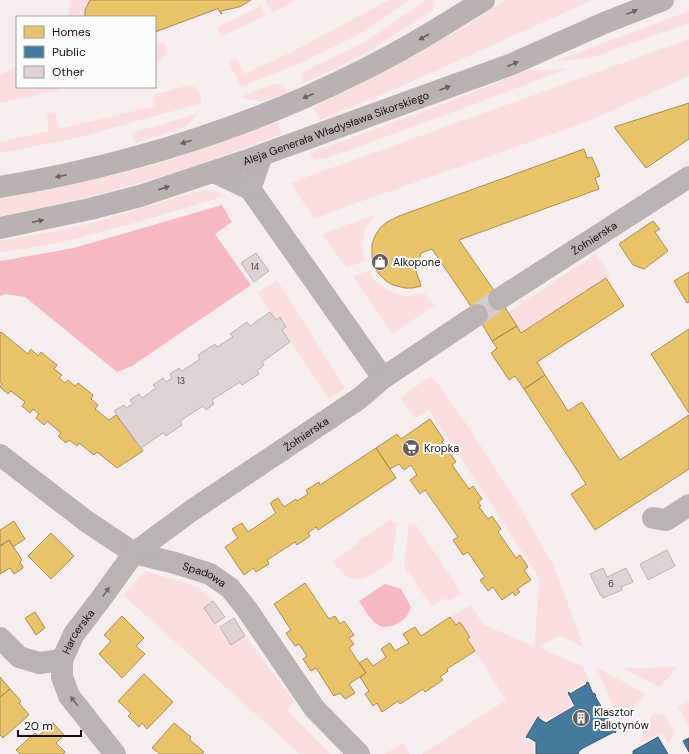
<svg xmlns="http://www.w3.org/2000/svg" width="689" height="754" font-family="'DM Sans',sans-serif">
<style>
.green{fill:#fadee0}
.forest{fill:#f6b9c1}
.homes{fill:#e9c46a;stroke:#ab8d4f}
.public{fill:#457b9d;stroke:#385a72}
.building{fill:#dfd3d5;stroke:#bcb2b2}
.lines{fill:none;stroke-linecap:round;stroke-linejoin:round}
.minor-tunnel{stroke:#d5cccd;stroke-width:22;stroke-dasharray:22 11;stroke-linecap:butt}
.minor{stroke:#b9b3b3;stroke-width:22}
.secondary{stroke:#bab2b2;stroke-width:22}
.oneway{fill:#6a6060}
.oneway2{fill:#716869}
.labels{text-anchor:middle;stroke-width:4;stroke-linejoin:round;paint-order:stroke}
.number-label{font-size:9px;fill:#4c4042}
.street-label{font-size:11px;fill:#1a0d0f;stroke:#fcfcfc}
.poi-label{font-size:11px;fill:#1a0d0f;stroke:#fcfcfc;text-anchor:start}
</style>
<rect width="100%" height="100%" fill="#f6eeee"/>
<path class="green" d="M 71,0 L 90,0 L 85,10 L 85,17 L 68,17 L 69,7 Z
M 265,0 L 296,0 L 272,13 Z
M 389,0 L 409,0 L 367,30 L 356,36 L 296,65 L 243,86 L 239,83 L 229,62 L 237,58 L 244,74 L 288,54 Z
M 426,0 L 435,0 L 434,7 L 432,11 L 369,51 L 333,70 L 303,83 L 301,78 L 303,72 L 368,40 Z
M 505,0 L 593,0 L 395,89 L 319,120 L 314,107 L 393,68 L 464,27 Z
M 261,6 L 266,16 L 221,36 L 217,27 Z
M 689,11 L 689,23 L 590,58 L 575,60 L 555,61 Z
M 689,39 L 689,76 L 584,123 L 314,218 L 290,183 Z
M 163,42 C 170,49 164,61 155,64 L 155,44 Z
M 17,66 L 17,87 L 59,87 L 58,90 L 0,103 L 0,75 Z
M 566,69 L 467,107 L 330,157 L 315,160 L 312,157 L 310,153 L 449,102 L 528,70 Z
M 275,84 C 282,83 284,87 287,93 C 266,101 262,104 240,97 Z
M 189,85 L 197,88 L 201,96 L 202,103 L 80,137 L 0,153 L 0,142 L 49,131 L 46,114 L 55,112 L 60,129 L 155,106 L 153,95 Z
M 197,114 L 193,120 L 184,128 L 135,143 L 132,133 Z
M 277,121 L 282,134 C 238,150 194,167 149,180 C 100,195 50,206 0,216 L 0,199 L 109,176 L 147,167 L 187,154 Z
M 204,190 C 213,190 218,191 225,196 L 152,218 L 71,240 L 0,253 L 0,241 C 40,234 80,227 119,215 C 148,207 175,197 204,190 Z
M 377,214 L 365,229 L 362,244 L 365,260 L 347,268 L 322,234 Z
M 596,254 L 610,275 L 521,333 L 508,312 Z
M 369,270 L 375,281 L 387,290 L 405,296 L 424,293 L 435,305 L 392,334 L 353,277 Z
M 277,280 L 345,388 L 329,399 L 288,338 L 287,338 L 282,330 L 279,318 L 276,320 L 257,293 Z
M 430,376 L 438,384 L 474,435 L 515,499 L 554,566 L 584,648 L 573,642 L 559,636 L 538,647 L 583,667 L 589,680 L 566,692 L 572,706 L 547,720 L 538,715 L 524,739 L 533,745 L 533,754 L 422,754 L 506,700 L 467,639 L 470,637 L 461,623 L 456,625 L 450,617 L 470,605 L 484,625 L 534,646 L 540,579 L 429,410 L 415,418 L 400,398 Z
M 390,520 L 397,524 L 392,561 L 366,578 C 350,583 341,573 333,561 L 359,543 L 358,541 Z
M 409,524 L 416,525 L 462,593 L 451,600 L 443,599 L 432,607 L 404,566 Z
M 145,571 L 198,587 L 213,601 L 204,608 L 215,624 L 220,627 L 231,644 L 245,636 L 294,701 L 287,710 L 331,754 L 300,754 L 123,595 Z
M 596,667 L 646,694 L 620,722 Z
M 677,667 L 660,687 L 622,668 Z
M 689,701 L 689,726 L 678,707 Z
M 653,713 L 665,716 L 675,732 L 669,744 L 662,733 L 639,743 Z
M 403,743 L 410,754 L 385,754 Z"/>
<path class="forest" d="M 222,205 L 232,222 L 215,234 L 251,285 L 132,366 L 117,372 L 25,297 L 6,294 L 0,296 L 0,261 L 74,248 Z
M 385,584 L 401,589 L 411,607 C 409,611 408,616 405,618 C 397,626 383,631 374,622 C 368,616 364,608 359,601 Z"/>
<path class="homes" d="M 90,0 L 251,0 L 245,4 L 239,7 L 221,11 L 222,14 L 221,14 L 218,8 L 217,9 L 155,32 L 155,17 L 85,17 L 85,10 Z
M 689,103 L 689,139 L 646,168 L 614,127 Z
M 584,149 L 587,158 L 592,157 L 600,176 L 595,178 L 599,189 L 459,240 L 493,289 L 517,326 L 492,341 L 477,315 L 432,249 L 421,253 L 419,260 L 414,265 L 421,286 L 413,288 L 405,288 L 393,285 L 386,281 L 379,274 L 375,268 L 372,258 L 372,244 L 375,236 L 380,228 L 387,222 L 399,216 Z
M 653,221 L 660,229 L 655,232 L 668,251 L 644,269 L 633,265 L 619,244 Z
M 689,272 L 689,302 L 687,303 L 674,281 Z
M 606,278 L 624,306 L 537,362 L 545,375 L 524,389 L 515,376 L 509,380 L 491,353 L 497,348 L 492,341 L 517,326 L 521,333 Z
M 689,329 L 689,413 L 651,354 Z
M 1,332 L 28,354 L 31,349 L 38,356 L 41,352 L 57,365 L 54,369 L 62,375 L 59,378 L 65,383 L 68,380 L 75,386 L 78,383 L 93,395 L 91,399 L 98,405 L 95,409 L 109,420 L 116,415 L 143,451 L 117,468 L 97,452 L 94,455 L 79,443 L 77,446 L 69,440 L 66,443 L 58,436 L 61,433 L 47,421 L 44,425 L 36,418 L 39,414 L 33,409 L 30,413 L 22,406 L 25,402 L 11,391 L 8,394 L 0,387 L 2,384 L 0,382 L 0,333 Z
M 545,375 L 568,411 L 582,402 L 620,460 L 689,415 L 689,469 L 595,530 L 571,494 L 586,484 L 524,389 Z
M 430,419 L 444,440 L 442,442 L 456,462 L 452,465 L 469,489 L 473,486 L 482,499 L 478,502 L 481,506 L 479,507 L 488,519 L 492,516 L 501,529 L 498,532 L 516,558 L 520,555 L 528,567 L 524,570 L 531,580 L 517,589 L 520,592 L 515,596 L 513,592 L 502,600 L 493,587 L 488,591 L 480,580 L 485,577 L 468,552 L 463,555 L 453,540 L 458,537 L 425,490 L 420,494 L 410,480 L 417,475 L 411,465 L 404,470 L 399,464 L 390,469 L 376,448 L 397,434 L 401,439 Z
M 376,448 L 396,478 L 318,530 L 316,527 L 308,533 L 310,536 L 297,545 L 295,542 L 267,560 L 269,564 L 256,572 L 253,568 L 244,575 L 225,547 L 238,538 L 232,529 L 242,523 L 248,532 L 276,513 L 270,503 L 278,498 L 284,507 L 296,499 L 297,501 L 308,494 L 306,490 L 319,482 L 320,485 Z
M 14,521 L 25,539 L 13,547 L 9,540 L 0,546 L 0,530 Z
M 51,533 L 74,556 L 51,579 L 28,556 Z
M 9,540 L 22,560 L 20,562 L 23,567 L 23,568 L 14,574 L 10,568 L 0,574 L 0,546 Z
M 305,583 L 329,619 L 335,616 L 340,624 L 344,621 L 354,635 L 349,638 L 354,644 L 349,648 L 366,673 L 349,684 L 355,693 L 345,699 L 340,693 L 334,696 L 316,668 L 311,671 L 303,659 L 307,656 L 299,644 L 295,646 L 286,633 L 291,630 L 274,604 Z
M 35,612 L 45,628 L 36,635 L 25,618 Z
M 122,616 L 144,638 L 136,646 L 145,654 L 122,678 L 99,654 L 111,641 L 104,635 Z
M 450,617 L 456,625 L 460,622 L 470,637 L 467,639 L 475,651 L 447,669 L 448,671 L 440,677 L 443,680 L 425,692 L 423,689 L 400,704 L 398,701 L 382,712 L 377,703 L 373,706 L 365,694 L 369,691 L 360,677 L 366,673 L 359,663 L 367,658 L 373,666 L 386,657 L 381,649 L 390,643 L 395,651 L 409,643 L 403,634 L 415,627 L 421,636 Z
M 144,674 L 173,702 L 147,729 L 142,723 L 139,727 L 128,716 L 131,713 L 118,701 Z
M 0,677 L 10,689 L 0,697 Z
M 10,689 L 21,701 L 19,703 L 29,715 L 3,738 L 0,735 L 0,697 Z
M 53,723 L 64,735 L 56,743 L 65,752 L 63,754 L 20,754 L 16,750 L 35,733 L 38,736 Z
M 174,723 L 191,737 L 189,739 L 204,752 L 202,754 L 160,754 L 152,748 Z"/>
<path class="public" d="M 588,682 L 593,694 L 594,693 L 596,695 L 595,696 L 616,732 L 615,733 L 614,732 L 583,748 L 579,751 L 578,754 L 536,754 L 536,742 L 528,737 L 527,738 L 526,737 L 538,717 L 539,717 L 538,718 L 546,723 L 575,706 L 568,693 L 569,692 L 570,694 L 587,684 L 586,683 Z
M 658,737 L 668,754 L 633,754 L 633,751 Z
M 689,738 L 689,752 L 683,741 Z"/>
<path class="building" d="M 256,253 L 269,271 L 254,282 L 241,263 Z
M 270,312 L 276,320 L 280,317 L 286,327 L 282,330 L 290,342 L 262,362 L 264,365 L 257,371 L 259,374 L 242,385 L 240,382 L 212,400 L 214,404 L 206,410 L 203,406 L 180,421 L 182,425 L 166,436 L 163,433 L 141,448 L 114,411 L 124,405 L 126,408 L 133,404 L 130,400 L 139,394 L 142,398 L 156,388 L 153,385 L 163,378 L 166,382 L 172,378 L 170,374 L 179,368 L 182,371 L 200,359 L 198,355 L 215,344 L 217,347 L 233,337 L 230,334 L 247,322 L 250,326 Z
M 667,550 L 675,566 L 648,580 L 640,564 Z
M 603,568 L 607,577 L 626,568 L 633,582 L 621,587 L 622,590 L 603,598 L 602,595 L 601,596 L 590,574 Z
M 213,601 L 225,617 L 215,624 L 204,608 Z
M 234,618 L 245,636 L 231,645 L 220,627 Z"/>
<g class="lines">
<path class="minor-tunnel" d="M 477,315 L 499,299"/>
<g class="minor">
<path d="M 214,172 L 250,189 L 383,378"/>
<path d="M 250,189 L 262,155"/>
<path id="s1" d="M 499,299 L 689,177"/>
<path id="s2" d="M 0,455 L 86,521 L 134,553 L 175,563 L 210,574 L 230,588 L 246,608 L 314,708 L 359,754"/>
<path d="M 653,518 L 666,520 L 689,505"/>
<path d="M 0,638 L 19,657 L 39,663 L 62,660"/>
<path id="s3" d="M 115,754 L 69,696 L 62,677 L 62,660 L 74,634 L 100,600 L 134,553 L 191,511 L 360,398 L 383,378 L 477,315"/>
</g>
<g class="secondary">
<path d="M 0,187 C 125,166 248,128 361,71 C 404,50 444,25 484,0"/>
<path id="s4" d="M 0,228 L 90,209 L 140,196 L 245,161 L 512,64 L 604,23 L 663,0"/>
</g>
</g>
<defs><path id="oneway-solid" d="M-6-.8H1V-3.2L6.5 0L1 3.2V.8H-6Z"/></defs>
<g class="oneway">
<use href="#oneway-solid" transform="translate(632 12) rotate(-22)"/>
<use href="#oneway-solid" transform="translate(424 37) rotate(150)"/>
<use href="#oneway-solid" transform="translate(513 64) rotate(-22)"/>
<use href="#oneway-solid" transform="translate(445 88) rotate(-20)"/>
<use href="#oneway-solid" transform="translate(308 96) rotate(157)"/>
<use href="#oneway-solid" transform="translate(186 142) rotate(162)"/>
<use href="#oneway-solid" transform="translate(61 176) rotate(168)"/>
<use href="#oneway-solid" transform="translate(164 188) rotate(-17)"/>
<use href="#oneway-solid" transform="translate(38 221) rotate(-12)"/>
</g>
<g class="oneway2">
<use href="#oneway-solid" transform="translate(106 592) rotate(-55)"/>
<use href="#oneway-solid" transform="translate(74 701) rotate(-128)"/>
</g>
<defs>
<g id="shop-disc" transform="scale(0.9)"><circle r="9.5" fill="#675c5d" stroke="#fcfcfc"/><path d="M-5-2.5h2.3a2.7 3.5 0 0 1 5.4 0H5L5.5 6h-11ZM-1.5-2.5h3a1.5 2.3 0 0 0-3 0Z" fill="#fff"/></g>
<g id="supermarket-disc" transform="scale(0.9)"><circle r="9.5" fill="#675c5d" stroke="#fcfcfc"/><path d="M-6-5.5h2.5l.6 2H6L4.5 2H-2.5L-4.4-4H-6ZM-1.5 3.2a1.3 1.3 0 1 0 .1 0ZM3 3.2a1.3 1.3 0 1 0 .1 0Z" fill="#fff"/></g>
<g id="building-disc" transform="scale(0.9)"><circle r="9.5" fill="#675c5d" stroke="#fcfcfc"/><path d="M-4-6H4V6H1V3H-1V6H-4ZM-2.5-4.3h1.7v1.8h-1.7ZM.8-4.3h1.7v1.8H.8ZM-2.5-1h1.7V.8h-1.7ZM.8-1h1.7V.8H.8Z" fill="#fff"/></g>
</defs>
<g fill-rule="evenodd">
<use href="#shop-disc" x="380" y="262"/>
<use href="#supermarket-disc" x="411" y="448"/>
<use href="#building-disc" x="581" y="718"/>
</g>
<g class="labels">
<g class="number-label">
<text x="255" y="270">14</text>
<text x="181" y="384">13</text>
<text x="611" y="587">6</text>
</g>
<g class="street-label">
<text dy="4" stroke="none"><textPath href="#s4" startOffset="351">Aleja Generała Władysława Sikorskiego</textPath></text>
<text dy="4" stroke="none"><textPath href="#s1" startOffset="113">Żołnierska</textPath></text>
<text dy="4" stroke="none"><textPath href="#s3" startOffset="450">Żołnierska</textPath></text>
<text dy="4" stroke="none"><textPath href="#s2" startOffset="240">Spadowa</textPath></text>
<text dy="4" stroke="none"><textPath href="#s3" startOffset="144">Harcerska</textPath></text>
</g>
<g class="poi-label">
<text x="393" y="266">Alkopone</text>
<text x="424" y="452">Kropka</text>
<text x="594" y="716">Klasztor<tspan x="594" dy="13">Pallotynów</tspan></text>
</g>
</g>
<rect x="16" y="16" width="140" height="72" fill="#fcfcfc" stroke="#a29c9d"/>
<rect x="24" y="26" width="20" height="12" fill="#e9c46a" stroke="#a29c9d"/>
<text x="52" y="36" font-size="12" fill="#1a0d0f">Homes</text>
<rect x="24" y="46" width="20" height="12" fill="#457b9d" stroke="#a29c9d"/>
<text x="52" y="56" font-size="12" fill="#1a0d0f">Public</text>
<rect x="24" y="66" width="20" height="12" fill="#dfd3d5" stroke="#a29c9d"/>
<text x="52" y="76" font-size="12" fill="#1a0d0f">Other</text>
<path d="M18 730v6h63v-6" fill="none" stroke="#1a0d0f" stroke-width="2"/>
<text x="24" y="730" font-size="12" fill="#1a0d0f" stroke="#fcfcfc" stroke-width="3" paint-order="stroke">20 m</text>
</svg>
